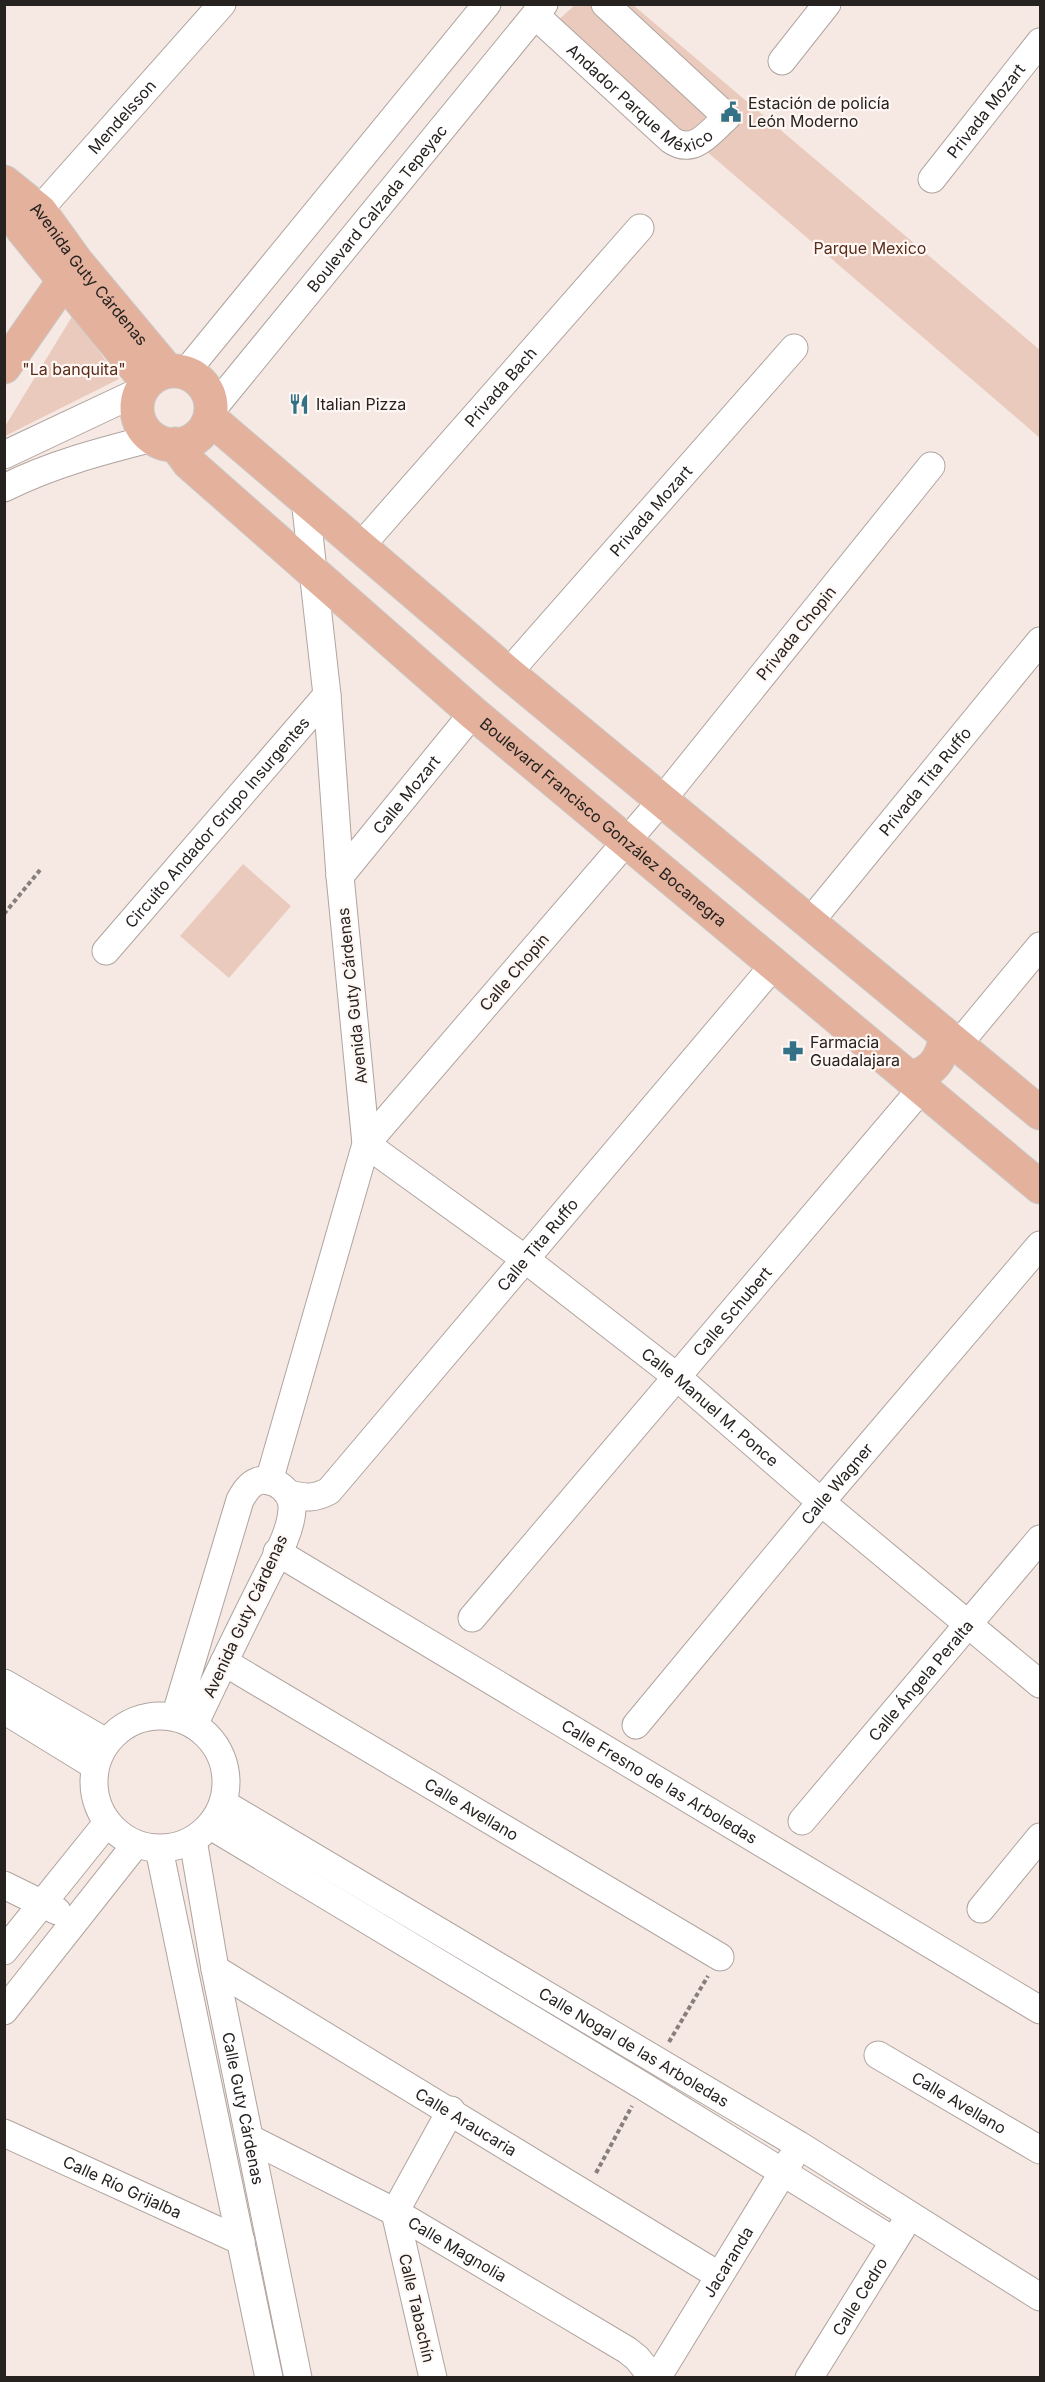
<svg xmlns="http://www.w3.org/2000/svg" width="1045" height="2382" font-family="Inter,sans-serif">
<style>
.green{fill:#e9cabd}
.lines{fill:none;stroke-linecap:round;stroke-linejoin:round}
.minor-casing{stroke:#b0a49f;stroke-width:29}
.major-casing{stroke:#cbcac9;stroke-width:35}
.path{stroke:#877f7b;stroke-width:4;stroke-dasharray:4.5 3;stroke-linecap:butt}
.minor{stroke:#fff;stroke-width:27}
.major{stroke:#e3b19c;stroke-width:33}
.labels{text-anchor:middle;stroke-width:4.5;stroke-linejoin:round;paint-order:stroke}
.street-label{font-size:16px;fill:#262220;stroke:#fff7f4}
.poi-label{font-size:16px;fill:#262220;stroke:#fff7f4;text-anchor:start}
.park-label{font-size:16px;fill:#592d1a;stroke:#fff7f4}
</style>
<rect width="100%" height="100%" fill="#f6e9e4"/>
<path class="green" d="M 575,5 L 633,5 L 1040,350 L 1040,438 L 556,22 Z
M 73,315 L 119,379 L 5,436 L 4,428 Z
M 243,864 L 291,906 L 229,978 L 180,936 Z"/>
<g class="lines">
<g class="minor-casing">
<g id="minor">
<path id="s1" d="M 535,15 L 671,140 C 694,156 710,132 727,117 L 605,4"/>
<path d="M 782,61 L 827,4"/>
<path id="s2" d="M 932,179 L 1040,42"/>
<path id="s3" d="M 25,226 L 222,4"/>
<path d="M 185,373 L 487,4"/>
<path id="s4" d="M 211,411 L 544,4"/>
<path d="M 4,455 L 142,390"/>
<path id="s5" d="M 931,466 L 662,800 L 366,1144 L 525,1259 L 677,1377 L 821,1502 L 1040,1684"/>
<path d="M 4,488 C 52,464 102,451 153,438"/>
<path id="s6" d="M 360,547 L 640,228"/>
<path id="s7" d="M 508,673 L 794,348"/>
<path id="s8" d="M 340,876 L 473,713"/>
<path id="s9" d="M 809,923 L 1040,641"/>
<path id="s10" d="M 106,951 L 327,695"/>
<path d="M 957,1046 L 1040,946"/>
<path d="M 269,1481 L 366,1144 L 340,876 L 327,695 L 305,499"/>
<path id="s11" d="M 289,1494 C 306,1498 314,1499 329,1491 L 774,965"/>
<path id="s12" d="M 277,1552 L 1040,2010"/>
<path id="s13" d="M 472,1618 L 922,1088"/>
<path id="s14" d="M 224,1662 L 720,1957"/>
<path d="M 4,1683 L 106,1742"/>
<path d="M 4,1710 L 95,1766"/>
<circle cx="160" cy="1782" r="66"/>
<path d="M 175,1717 L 240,1500 C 244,1493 249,1484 258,1481 C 275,1477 293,1492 292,1509 C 291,1534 273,1562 262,1585 C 239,1631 216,1678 194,1725"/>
<path id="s15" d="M 636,1725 L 821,1502 L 1040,1245"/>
<path id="s16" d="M 223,1803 L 799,2145 L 1040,2297"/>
<path id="s17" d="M 802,1821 L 1040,1539"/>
<path d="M 211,1826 L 643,2086 L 894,2241"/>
<path id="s18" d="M 193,1840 L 215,1969 L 298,2378"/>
<path d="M 159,1849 L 269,2378"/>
<path d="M 4,1885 L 57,1911"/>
<path d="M 981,1909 L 1040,1837"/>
<path d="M 4,1951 L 107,1823"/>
<path id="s19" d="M 215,1969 L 718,2275"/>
<path d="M 4,2011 L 136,1844"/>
<path id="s20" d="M 878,2055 L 1040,2150"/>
<path id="s21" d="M 4,2133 L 241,2241"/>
<path id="s22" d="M 251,2139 L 395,2212 L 627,2350 L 637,2358 L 653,2378"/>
<path d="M 433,2378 L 395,2212 L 451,2110"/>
<path id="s23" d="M 657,2378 L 791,2159"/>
<path id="s24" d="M 809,2378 L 904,2225"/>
</g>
</g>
<g class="major-casing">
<g id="major">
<path id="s25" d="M 4,182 L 40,211 L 76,261 L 168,371"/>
<path d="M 4,191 L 22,229 L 147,382"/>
<path d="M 4,367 L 63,282"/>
<circle cx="174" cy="408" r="37"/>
<path d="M 211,419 L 508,673 L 1040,1113"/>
<path id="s26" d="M 175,444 L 189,463 L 473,713 L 1040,1187"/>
<path d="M 910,1078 C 933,1072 941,1060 946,1037"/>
</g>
</g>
<path class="path" d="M 4,914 L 40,870
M 669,2042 L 708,1976
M 596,2173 L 632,2106"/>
<use href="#minor" class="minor"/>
<use href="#major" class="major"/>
</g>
<defs>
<g id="civic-bare" transform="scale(1.62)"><path d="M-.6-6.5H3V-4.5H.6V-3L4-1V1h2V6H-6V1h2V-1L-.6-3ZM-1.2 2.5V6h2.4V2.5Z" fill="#327186" stroke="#fff7f4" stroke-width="2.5" paint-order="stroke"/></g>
<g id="restaurant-bare" transform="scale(1.62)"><path d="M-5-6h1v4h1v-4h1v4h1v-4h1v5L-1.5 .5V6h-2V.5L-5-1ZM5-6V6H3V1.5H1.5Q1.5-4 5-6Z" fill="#327186" stroke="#fff7f4" stroke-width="2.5" paint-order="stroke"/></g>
<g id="pharmacy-bare" transform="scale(1.62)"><path d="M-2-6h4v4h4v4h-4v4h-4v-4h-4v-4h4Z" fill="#327186" stroke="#fff7f4" stroke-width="2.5" paint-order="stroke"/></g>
</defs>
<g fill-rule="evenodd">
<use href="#civic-bare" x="731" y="112"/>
<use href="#restaurant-bare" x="299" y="404"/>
<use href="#pharmacy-bare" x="793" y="1051"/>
</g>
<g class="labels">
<g class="street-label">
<text dy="6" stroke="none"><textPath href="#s1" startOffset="138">Andador Parque México</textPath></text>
<text dy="6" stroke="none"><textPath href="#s2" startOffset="87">Privada Mozart</textPath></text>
<text dy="6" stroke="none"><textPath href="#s3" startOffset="146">Mendelsson</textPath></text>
<text dy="6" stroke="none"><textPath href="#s4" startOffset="262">Boulevard Calzada Tepeyac</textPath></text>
<text dy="6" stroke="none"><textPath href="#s25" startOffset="126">Avenida Guty Cárdenas</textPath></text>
<text dy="6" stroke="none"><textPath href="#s6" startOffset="213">Privada Bach</textPath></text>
<text dy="6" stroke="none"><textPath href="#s7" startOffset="216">Privada Mozart</textPath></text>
<text transform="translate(796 633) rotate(-51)" y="6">Privada Chopin</text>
<text dy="6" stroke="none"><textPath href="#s9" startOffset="183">Privada Tita Ruffo</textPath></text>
<text dy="6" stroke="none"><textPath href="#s8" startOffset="105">Calle Mozart</textPath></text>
<text dy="6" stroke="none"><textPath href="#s26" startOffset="572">Boulevard Francisco González Bocanegra</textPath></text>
<text dy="6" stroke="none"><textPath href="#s10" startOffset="170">Circuito Andador Grupo Insurgentes</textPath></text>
<text transform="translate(514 972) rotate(-49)" y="6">Calle Chopin</text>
<text transform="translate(352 996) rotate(-96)" y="6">Avenida Guty Cárdenas</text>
<text dy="6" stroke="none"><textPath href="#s11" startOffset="364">Calle Tita Ruffo</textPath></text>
<text dy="6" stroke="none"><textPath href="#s13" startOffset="402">Calle Schubert</textPath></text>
<text dy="6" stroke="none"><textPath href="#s5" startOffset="1316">Calle Manuel M. Ponce</textPath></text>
<text dy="6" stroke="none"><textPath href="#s15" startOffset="314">Calle Wagner</textPath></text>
<text transform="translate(245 1616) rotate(-65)" y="6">Avenida Guty Cárdenas</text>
<text dy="6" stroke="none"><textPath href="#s17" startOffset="184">Calle Ángela Peralta</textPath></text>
<text dy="6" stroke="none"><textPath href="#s12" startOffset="446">Calle Fresno de las Arboledas</textPath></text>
<text dy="6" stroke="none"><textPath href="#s14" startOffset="288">Calle Avellano</textPath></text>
<text dy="6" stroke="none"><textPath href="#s16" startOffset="478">Calle Nogal de las Arboledas</textPath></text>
<text dy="6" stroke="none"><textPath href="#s20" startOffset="94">Calle Avellano</textPath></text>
<text dy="6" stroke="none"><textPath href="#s18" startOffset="273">Calle Guty Cárdenas</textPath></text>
<text dy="6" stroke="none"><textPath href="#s19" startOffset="294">Calle Araucaria</textPath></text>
<text dy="6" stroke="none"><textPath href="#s21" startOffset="130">Calle Río Grijalba</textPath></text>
<text dy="6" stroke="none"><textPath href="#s22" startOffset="234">Calle Magnolia</textPath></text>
<text dy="6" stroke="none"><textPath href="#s23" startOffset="136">Jacaranda</textPath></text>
<text dy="6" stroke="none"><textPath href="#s24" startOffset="96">Calle Cedro</textPath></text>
<text transform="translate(417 2308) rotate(77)" y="6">Calle Tabachín</text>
</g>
<g class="poi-label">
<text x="748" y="109">Estación de policía<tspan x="748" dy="18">León Moderno</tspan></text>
<text x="316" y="410">Italian Pizza</text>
<text x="810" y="1048">Farmacia<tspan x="810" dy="18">Guadalajara</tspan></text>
</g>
<g class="park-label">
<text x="870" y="254">Parque Mexico</text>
<text x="74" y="375">"La banquita"</text>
</g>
</g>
<rect width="1045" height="2382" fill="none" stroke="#262220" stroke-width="12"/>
</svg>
